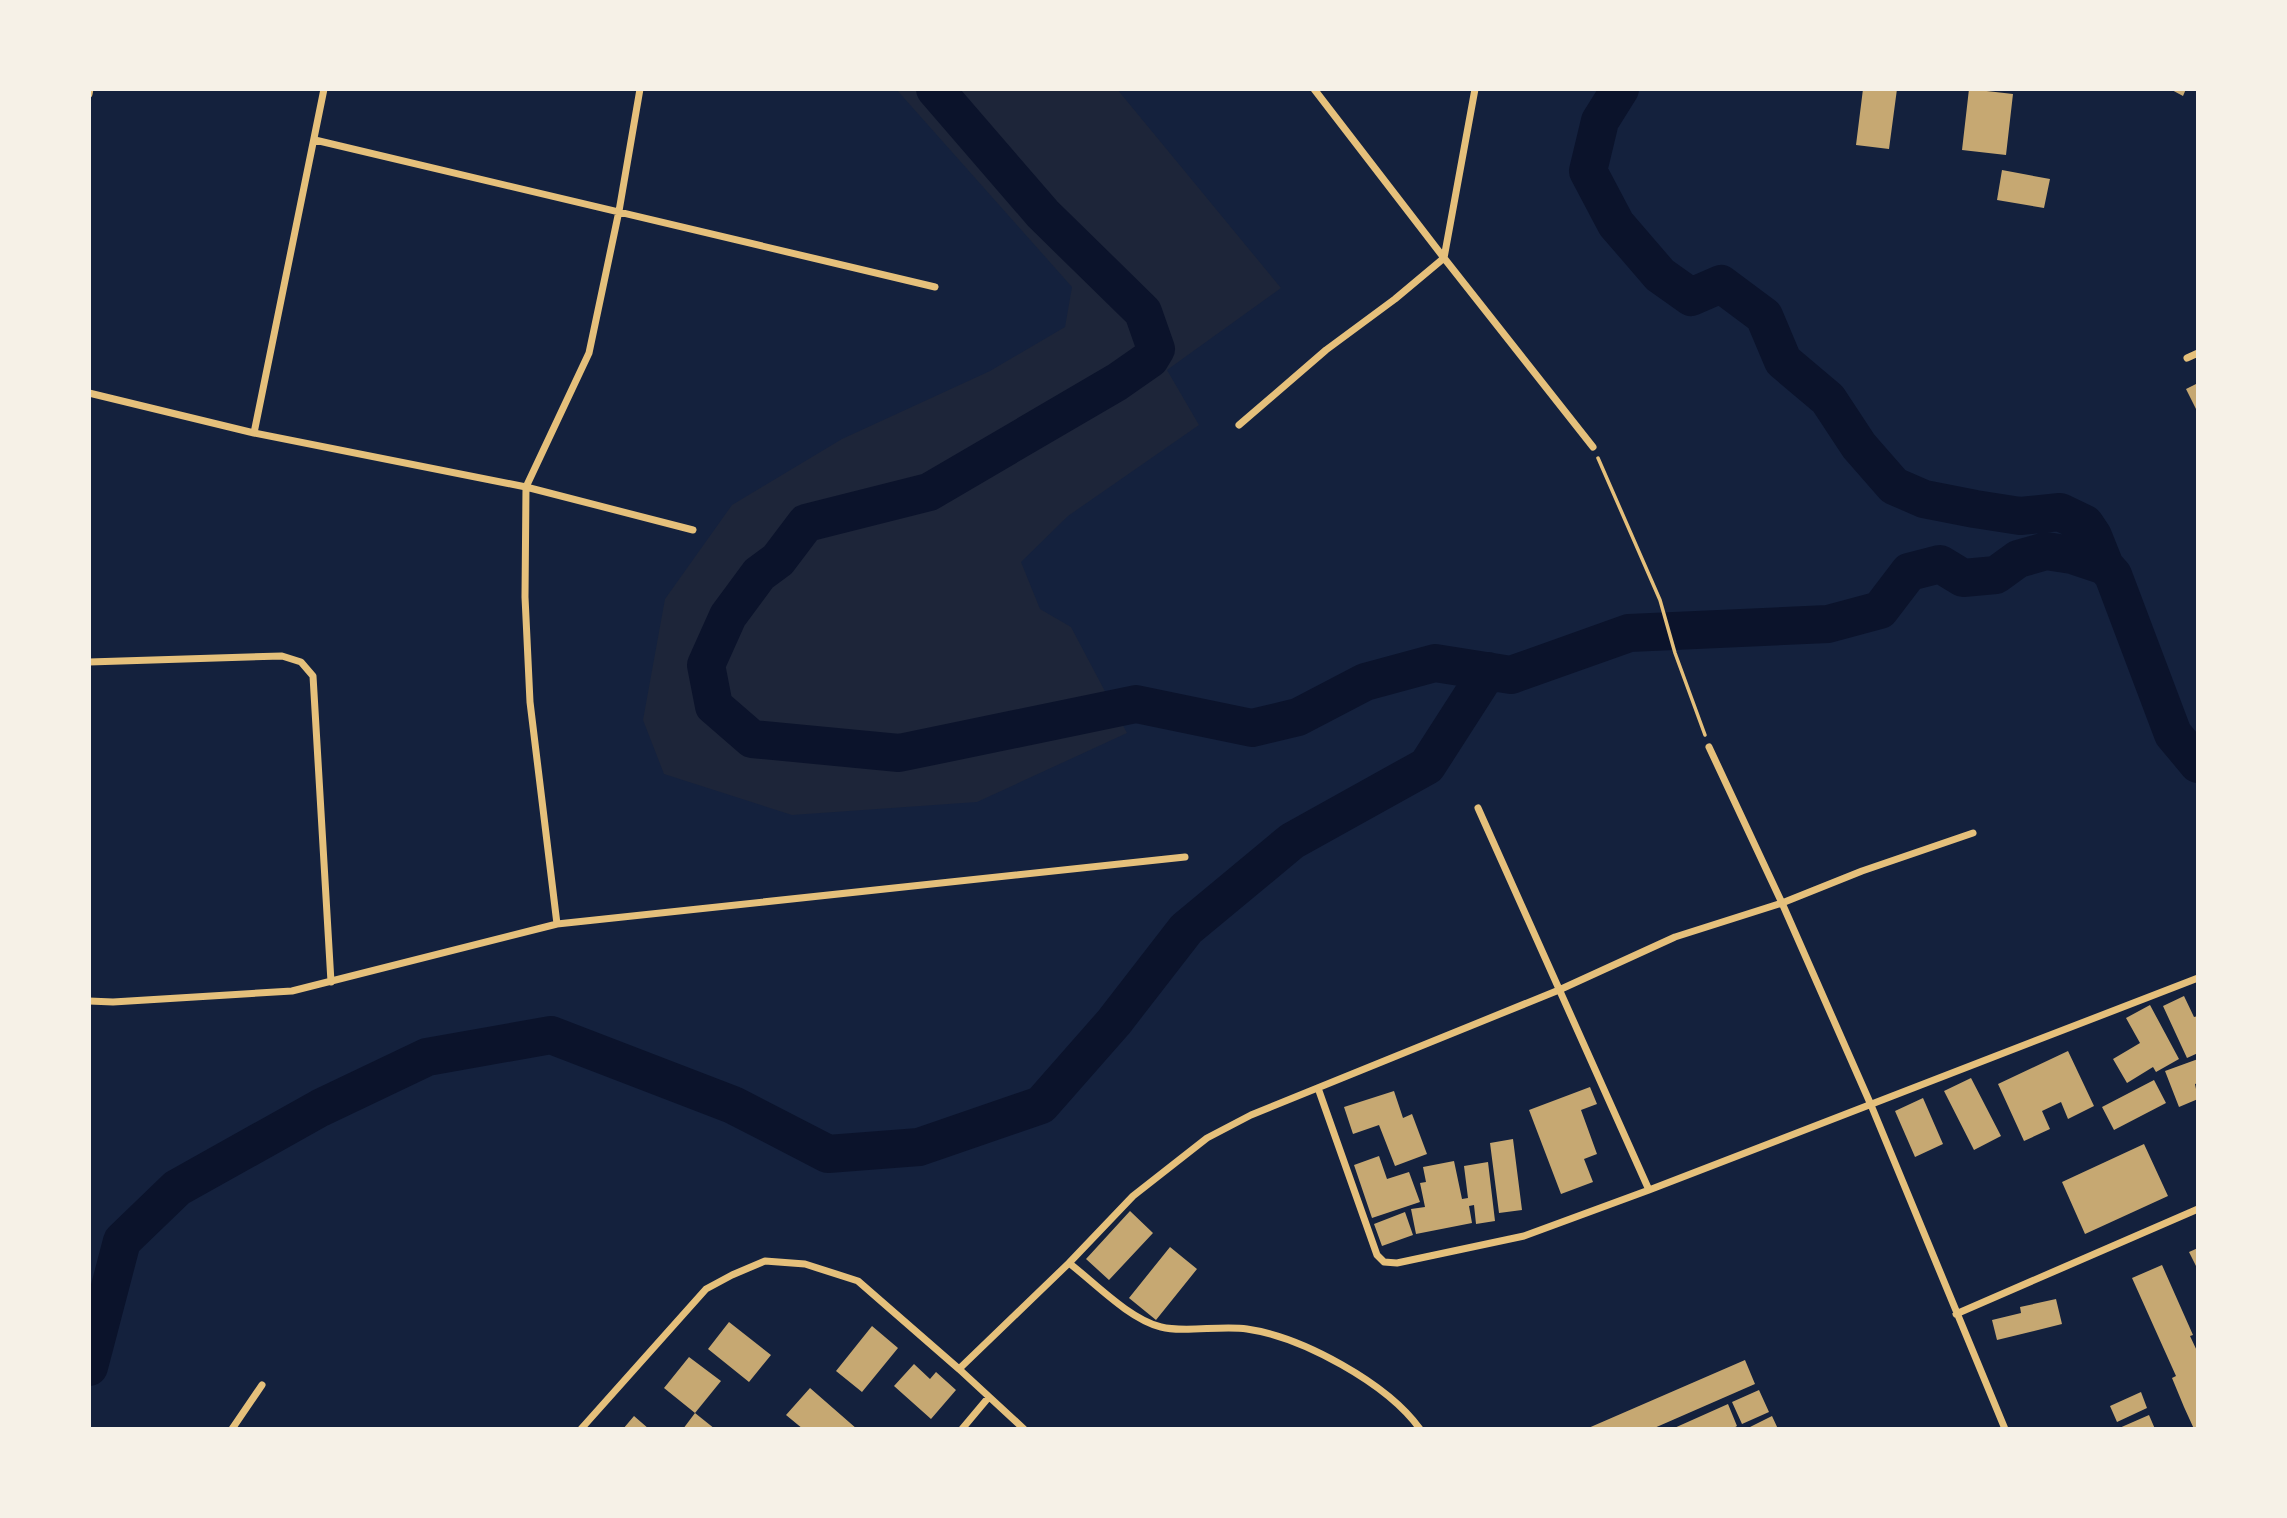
<svg xmlns="http://www.w3.org/2000/svg" width="2287" height="1518" font-family="'Asap Condensed',sans-serif">
<style>
.green{fill:#1d2539}
.lines{fill:none;stroke-linecap:round;stroke-linejoin:round}
.river{stroke:#0b132b;stroke-width:38}
.building{fill:#c6a872}
.path{stroke:#e5c07b;stroke-width:3.5}
.minor{stroke:#e5c07b;stroke-width:7}
</style>
<rect width="100%" height="100%" fill="#14213d"/>
<path class="green" d="M 896,89 L 1117,89 L 1281,288 L 1167,370 L 1199,425 L 1068,516 L 1021,562 L 1040,609 L 1071,627 L 1127,733 L 977,802 L 792,815 L 664,774 L 643,720 L 665,599 L 732,505 L 842,439 L 990,371 L 1065,327 L 1072,287 Z"/>
<g class="lines">
<path class="river" d="M 935,89 L 1043,214 L 1143,312 L 1156,349 L 1150,359 L 1117,382 L 929,492 L 806,523 L 778,560 L 759,574 L 728,616 L 706,665 L 714,706 L 752,739 L 899,753 L 1136,704 L 1252,728 L 1298,717 L 1365,682 L 1435,663 L 1511,675 L 1629,633 L 1828,624 L 1880,610 L 1909,572 L 1940,564 L 1963,578 L 1996,575 L 2018,559 L 2046,551 L 2072,555 L 2105,566 L 2113,575 L 2173,734 L 2198,764
M 1620,89 L 1600,121 L 1588,171 L 1616,224 L 1660,275 L 1691,297 L 1721,284 L 1764,316 L 1783,361 L 1828,399 L 1859,446 L 1894,486 L 1924,499 L 1975,509 L 2020,516 L 2060,512 L 2085,524 L 2093,536 L 2105,566
M 89,1367 L 122,1241 L 177,1188 L 320,1108 L 427,1057 L 551,1035 L 733,1105 L 828,1154 L 919,1147 L 1041,1105 L 1114,1022 L 1186,929 L 1292,841 L 1427,766 L 1488,671"/>
</g>
<path class="building" d="M 1863,89 L 1897,89 L 1889,149 L 1856,145 Z
M 1969,89 L 2013,94 L 2006,155 L 1962,150 Z
M 2170,89 L 2186,89 L 2183,96 Z
M 2002,170 L 2050,179 L 2044,208 L 1997,200 Z
M 2198,383 L 2198,413 L 2186,389 Z
M 2184,996 L 2194,1017 L 2198,1016 L 2198,1053 L 2187,1058 L 2163,1006 Z
M 2150,1005 L 2179,1059 L 2156,1072 L 2153,1067 L 2127,1083 L 2113,1059 L 2140,1043 L 2126,1018 Z
M 2068,1051 L 2094,1106 L 2068,1119 L 2061,1102 L 2042,1111 L 2050,1129 L 2024,1141 L 1998,1084 Z
M 2198,1059 L 2198,1083 L 2195,1084 L 2198,1099 L 2179,1107 L 2165,1071 Z
M 1971,1078 L 2001,1136 L 1974,1150 L 1944,1091 Z
M 2154,1080 L 2166,1103 L 2114,1130 L 2102,1107 Z
M 1590,1087 L 1597,1104 L 1581,1110 L 1597,1154 L 1584,1159 L 1593,1182 L 1561,1194 L 1529,1110 Z
M 1394,1091 L 1403,1118 L 1412,1114 L 1427,1154 L 1395,1166 L 1379,1125 L 1353,1134 L 1344,1107 Z
M 1923,1098 L 1943,1144 L 1915,1157 L 1895,1111 Z
M 1513,1139 L 1522,1210 L 1499,1213 L 1490,1143 Z
M 2144,1144 L 2168,1196 L 2085,1234 L 2062,1182 Z
M 1379,1156 L 1387,1179 L 1409,1172 L 1420,1202 L 1372,1218 L 1354,1165 Z
M 1454,1161 L 1462,1199 L 1468,1198 L 1464,1166 L 1488,1162 L 1495,1221 L 1476,1224 L 1474,1205 L 1469,1206 L 1472,1223 L 1416,1234 L 1411,1209 L 1425,1207 L 1420,1183 L 1426,1182 L 1423,1167 Z
M 1130,1211 L 1153,1233 L 1109,1280 L 1086,1259 Z
M 1405,1212 L 1413,1235 L 1382,1246 L 1374,1224 Z
M 1170,1247 L 1197,1269 L 1156,1320 L 1129,1298 Z
M 2198,1248 L 2198,1270 L 2189,1252 Z
M 2162,1265 L 2193,1335 L 2190,1336 L 2198,1353 L 2198,1429 L 2194,1429 L 2184,1407 L 2172,1378 L 2176,1376 L 2132,1278 Z
M 2056,1299 L 2062,1324 L 1997,1340 L 1992,1320 L 2021,1313 L 2020,1307 Z
M 729,1322 L 771,1355 L 749,1382 L 708,1349 Z
M 872,1326 L 898,1348 L 862,1392 L 836,1371 Z
M 689,1357 L 721,1381 L 695,1413 L 664,1388 Z
M 1745,1360 L 1755,1384 L 1652,1429 L 1586,1429 Z
M 914,1364 L 930,1379 L 936,1372 L 956,1390 L 931,1419 L 894,1386 Z
M 810,1388 L 857,1429 L 803,1429 L 786,1415 Z
M 1759,1390 L 1769,1412 L 1742,1424 L 1732,1402 Z
M 2141,1392 L 2147,1408 L 2117,1422 L 2110,1406 Z
M 1728,1404 L 1737,1426 L 1732,1429 L 1672,1429 Z
M 695,1413 L 715,1429 L 683,1429 Z
M 2149,1415 L 2155,1429 L 2117,1429 Z
M 634,1416 L 649,1429 L 623,1429 Z
M 1772,1416 L 1778,1429 L 1746,1429 Z"/>
<g class="lines">
<path class="path" d="M 1598,458 L 1660,600 L 1675,653 L 1705,735"/>
<path class="minor" d="M 1314,89 L 1444,258 L 1593,447
M 89,94 L 90,89
M 315,140 L 935,287
M 2187,358 L 2198,353
M 89,393 L 254,433 L 526,487 L 693,530
M 1239,425 L 1326,350 L 1395,299 L 1444,258 L 1475,89
M 254,433 L 324,89
M 89,662 L 282,656 L 301,662 L 313,676 L 331,982
M 1709,747 L 1782,903 L 1871,1105 L 2005,1429
M 1478,808 L 1649,1190
M 557,924 L 530,702 L 525,597 L 526,487 L 589,353 L 619,211 L 640,89
M 89,1001 L 113,1002 L 292,991 L 557,924 L 1185,857
M 1318,1088 L 1377,1255 L 1384,1262 L 1397,1263 L 1524,1236 L 1649,1190 L 2198,978
M 1069,1263 C 1095,1283 1129,1319 1161,1327 C 1184,1333 1222,1325 1247,1329 C 1302,1337 1387,1383 1420,1429
M 1956,1314 L 2198,1209
M 959,1369 L 1069,1263 L 1133,1196 L 1207,1138 L 1251,1115 L 1559,990 L 1675,937 L 1782,903 L 1862,871 L 1973,833
M 232,1429 L 262,1385
M 581,1429 L 706,1289 L 732,1275 L 765,1261 L 805,1264 L 858,1281 L 959,1369 L 1024,1429
M 962,1429 L 988,1398"/>
</g>
<rect width="2287" height="1518" fill="none" stroke="#f6f1e7" stroke-width="182"/>
</svg>
